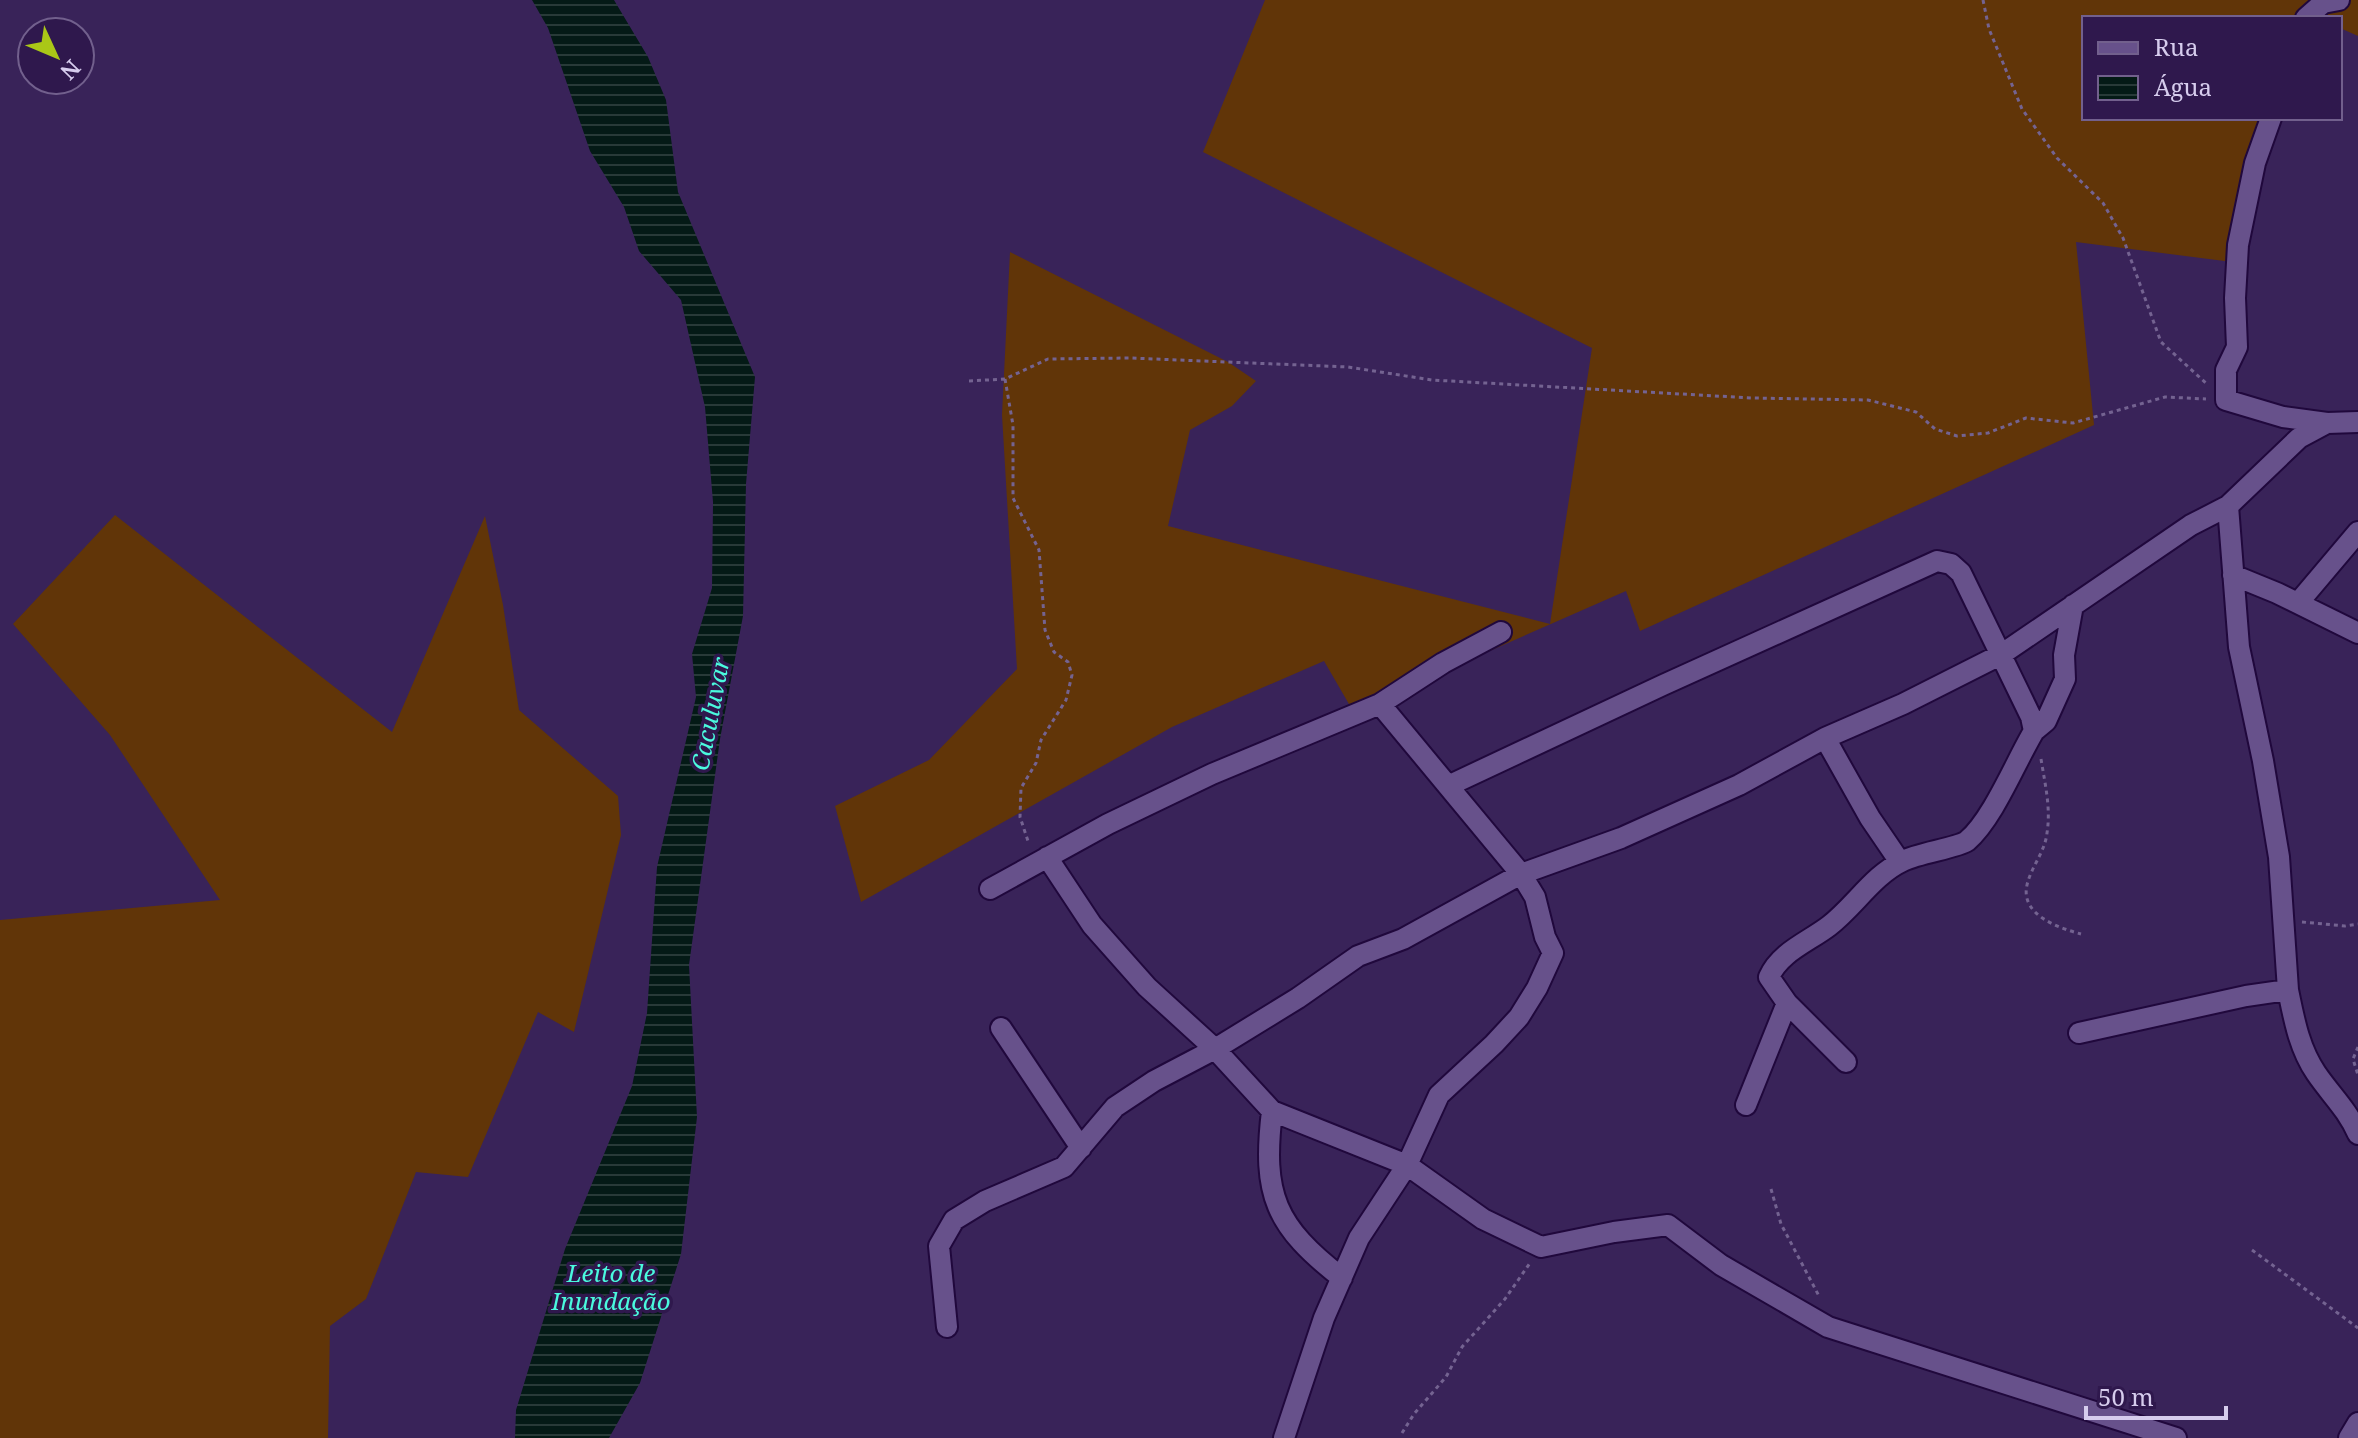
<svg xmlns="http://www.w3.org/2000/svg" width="2358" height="1438" font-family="'Noto Serif',serif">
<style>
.grass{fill:#613508}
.water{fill:url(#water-rules)}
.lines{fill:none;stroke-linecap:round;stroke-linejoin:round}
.street-casing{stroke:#20083c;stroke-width:24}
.path{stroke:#746391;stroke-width:3;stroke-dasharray:4 4;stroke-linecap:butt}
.street{stroke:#67518b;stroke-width:20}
.labels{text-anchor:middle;stroke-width:7;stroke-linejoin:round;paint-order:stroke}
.water-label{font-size:24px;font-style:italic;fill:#4afade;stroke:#2f184d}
</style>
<defs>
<pattern id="water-rules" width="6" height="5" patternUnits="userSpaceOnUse" patternTransform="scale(2)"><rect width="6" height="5" fill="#041a16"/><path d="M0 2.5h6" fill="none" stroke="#283a38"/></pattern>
</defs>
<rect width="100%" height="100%" fill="#392359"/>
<path class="grass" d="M 1265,0 L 2358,0 L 2358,36 L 2340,28 L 2340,18 L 2084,18 L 2084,118 L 2277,118 L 2240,263 L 2076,242 L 2094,425 L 1640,631 L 1626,591 L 1353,711 L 1324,661 L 1172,727 L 861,902 L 835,806 L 929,760 L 1017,669 L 1002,415 L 1010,252 L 1228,362 L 1256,381 L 1232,406 L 1190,430 L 1168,526 L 1550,624 L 1592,348 L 1203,152 Z
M 115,515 L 392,732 L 485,516 L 503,605 L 519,710 L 618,796 L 621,835 L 574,1032 L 538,1012 L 468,1177 L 416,1172 L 366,1299 L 330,1326 L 328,1438 L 0,1438 L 0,920 L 220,900 L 110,735 L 13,624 Z"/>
<path class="water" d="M 532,0 L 614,0 L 648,57 L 666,100 L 678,192 L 755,377 L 746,484 L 743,616 L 720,739 L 689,965 L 697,1117 L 681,1254 L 640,1383 L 609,1438 L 515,1438 L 516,1410 L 565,1249 L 632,1086 L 647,1013 L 657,867 L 696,697 L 692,654 L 712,588 L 713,502 L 705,407 L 681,300 L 639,251 L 624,207 L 590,151 L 548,28 Z"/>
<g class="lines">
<g class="street-casing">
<path id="street" d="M 2306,18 L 2323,3 L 2339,0
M 2271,118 L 2255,163 L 2238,245 L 2235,298 L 2237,347 L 2226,370 L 2226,400 L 2283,417 L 2327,423
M 2233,575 L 2277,593 L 2358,633
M 2298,603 L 2358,532
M 1380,704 L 1443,663 L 1501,632
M 2034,731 L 2046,721 L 2065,679 L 2064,655 L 2073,605
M 1825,738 L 1870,818 L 1900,862
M 1450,785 L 1663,685 L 1937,561 L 1951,564 L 1961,573 L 2031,717 L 2034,731 C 2016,761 1993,819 1967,841 C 1957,848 1918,853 1903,861 C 1873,875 1855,906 1829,926 C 1808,942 1780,952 1769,977 L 1787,1003 L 1846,1062
M 990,889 L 1108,824 L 1212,774 L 1380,704 L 1521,874 L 1621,838 L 1739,785 L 1825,738 L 1903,704 L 2002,654 L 2191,525 L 2228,506 L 2299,438 L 2327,423 L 2358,422
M 2288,990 C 2294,1019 2299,1048 2316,1073 C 2331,1095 2347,1109 2358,1134
M 1001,1028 L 1081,1148
M 2079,1033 L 2246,996 L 2288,990 L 2279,857 L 2263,761 L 2239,647 L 2228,506
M 1746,1105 L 1787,1003
M 1272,1111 C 1262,1195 1275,1226 1342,1278
M 947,1327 L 939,1246 L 954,1220 L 985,1201 L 1064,1167 L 1115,1107 L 1154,1081 L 1215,1049 L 1298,998 L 1358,956 L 1403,939 L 1521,874 L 1535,897 L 1545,937 L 1553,953 L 1537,988 L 1519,1017 L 1494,1044 L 1439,1095 L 1407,1165 L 1272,1111 L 1215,1049 L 1147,987 L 1092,925 L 1047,857
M 1284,1438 L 1324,1318 L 1359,1238 L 1407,1165 L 1483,1219 L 1541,1247 L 1614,1232 L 1668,1225 L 1721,1265 L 1828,1327 L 2176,1438
M 2349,1438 L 2358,1423"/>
</g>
<path class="path" d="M 1983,0 L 1989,29 L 2022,109 L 2057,158 L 2103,203 L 2123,238 L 2161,342 L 2208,385
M 1005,379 L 1013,425 L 1013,498 L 1039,550 L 1045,630 L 1054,652 L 1068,662 L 1072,675 L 1066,700 L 1041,740 L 1036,763 L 1021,788 L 1020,817 L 1029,844
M 969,381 L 1005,379 L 1048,359 L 1130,358 L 1348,367 L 1432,380 L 1752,398 L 1868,400 L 1916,412 L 1935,429 L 1957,436 L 1988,433 L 2026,418 L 2073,423 L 2165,397 L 2206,399
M 2041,759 C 2045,784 2051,808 2047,833 C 2045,852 2031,867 2027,885 C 2020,915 2059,928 2081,934
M 2302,922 L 2345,926 L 2358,924
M 2358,1047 L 2353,1059 L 2358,1075
M 1771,1189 L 1781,1224 L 1820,1298
M 2252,1250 L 2358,1328
M 1402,1433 L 1414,1414 L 1446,1377 L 1462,1347 L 1505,1299 L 1530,1263"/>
<use href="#street" class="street"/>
</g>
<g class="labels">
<g class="water-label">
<text transform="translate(711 714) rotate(-79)" y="8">Caculuvar</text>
<text x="611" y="1282">Leito de<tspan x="611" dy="28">Inundação</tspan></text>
</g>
</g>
<rect x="2082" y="16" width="260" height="104" fill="#2f184d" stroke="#72608d" stroke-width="2"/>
<rect x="2098" y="42" width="40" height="12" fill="#67518b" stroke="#72608d" stroke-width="2"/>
<text x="2154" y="56" font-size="24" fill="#d6cced">Rua</text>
<rect x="2098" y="76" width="40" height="24" fill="url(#water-rules)" stroke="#72608d" stroke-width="2"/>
<text x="2154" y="96" font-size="24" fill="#d6cced">Água</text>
<g transform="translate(56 56) rotate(134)"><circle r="38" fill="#2f184d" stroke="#72608d" stroke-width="2"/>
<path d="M0-6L14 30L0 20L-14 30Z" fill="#aac717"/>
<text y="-12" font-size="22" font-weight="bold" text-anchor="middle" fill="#d6cced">N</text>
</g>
<path d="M2086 1406v12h140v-12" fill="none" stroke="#d6cced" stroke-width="4"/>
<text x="2098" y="1406" font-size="24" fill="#d6cced" stroke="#2f184d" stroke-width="6" paint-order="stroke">50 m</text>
</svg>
